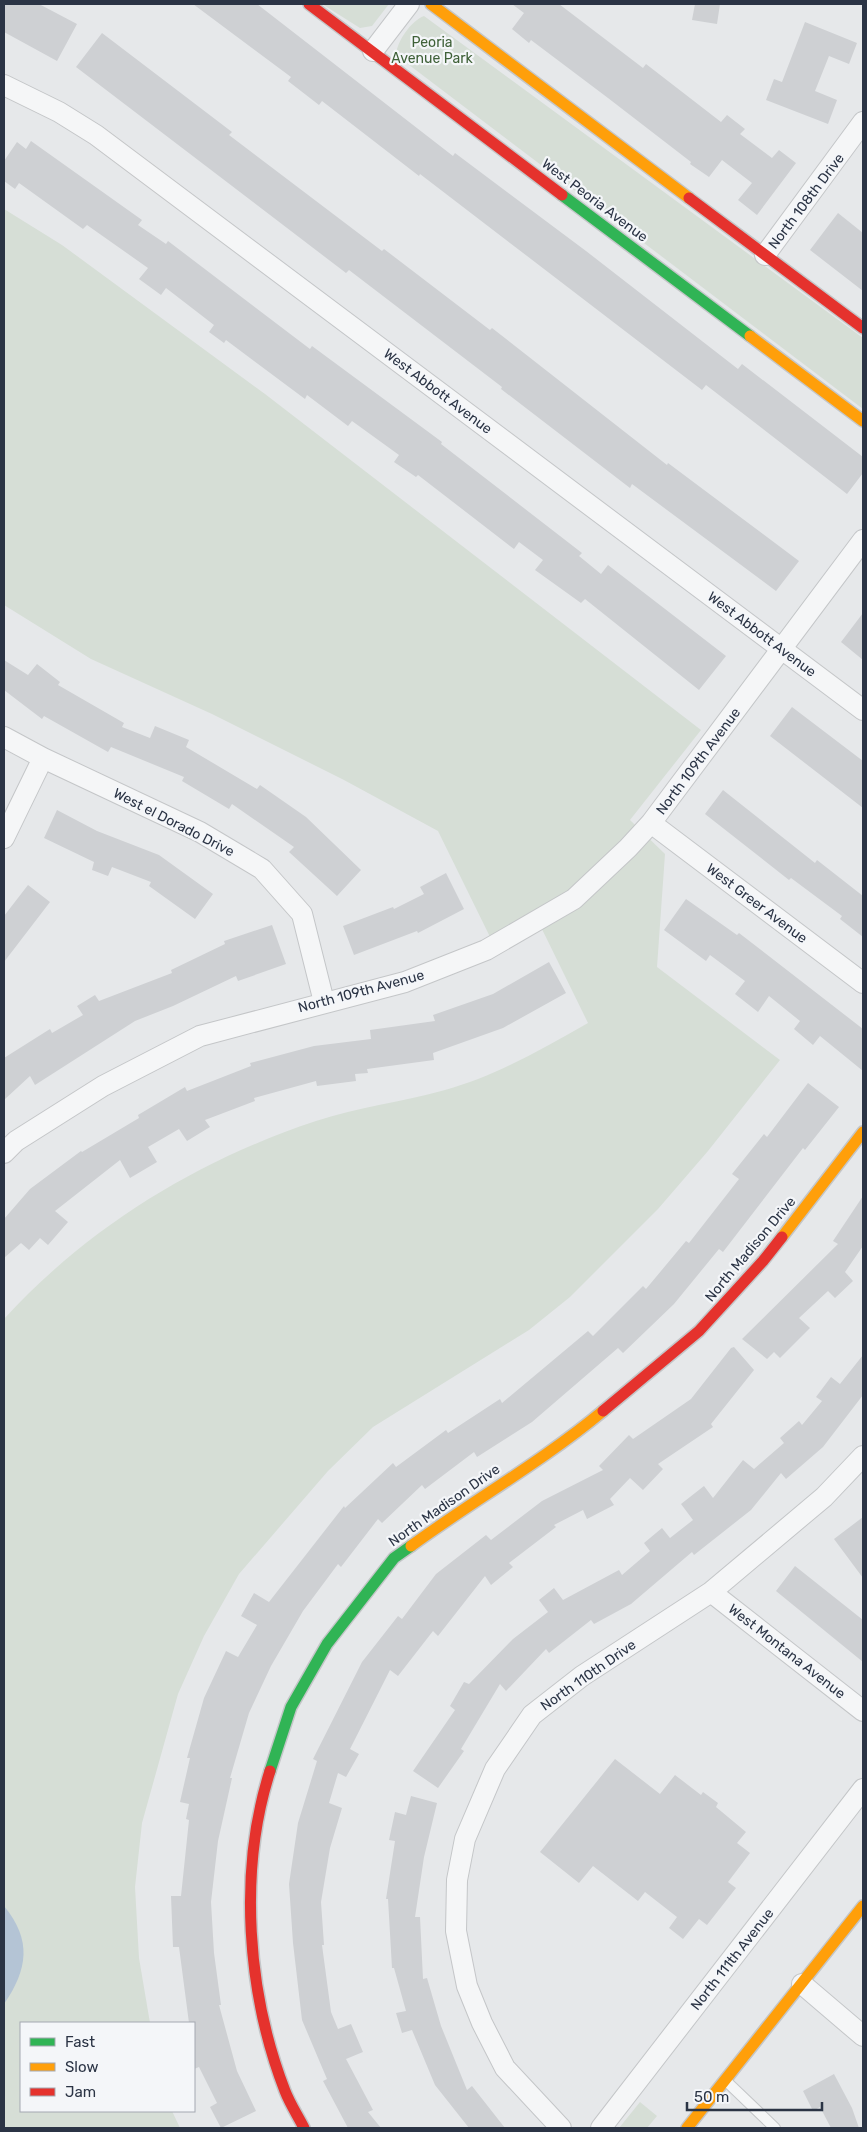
<svg xmlns="http://www.w3.org/2000/svg" width="867" height="2132" font-family="Rubik,sans-serif">
<style>
.green{fill:#d6ded6}
.water{fill:#b4c4d5}
.building{fill:#ced0d3}
.lines{fill:none;stroke-linecap:round;stroke-linejoin:round}
.lane-casing{stroke:#c4c6c8;stroke-width:12}
.street-casing{stroke:#c4c6c8;stroke-width:22}
.fast-casing{stroke:#c4c6c8;stroke-width:14}
.slow-casing{stroke:#c4c6c8;stroke-width:14}
.jam-casing{stroke:#c4c6c8;stroke-width:14}
.lane{stroke:#f5f6f7;stroke-width:10}
.street{stroke:#f5f6f7;stroke-width:20}
.fast{stroke:#30b455;stroke-width:11}
.slow{stroke:#ff9f0a;stroke-width:11}
.jam{stroke:#e5322d;stroke-width:11}
.labels{text-anchor:middle;stroke-width:4.5;stroke-linejoin:round;paint-order:stroke}
.park-label{font-size:14px;fill:#3f6138;stroke:#f4f6f9}
.street-label{font-size:14px;fill:#2b3445;stroke:#f4f6f9}
</style>
<rect width="100%" height="100%" fill="#e6e8ea"/>
<path class="green" d="M 322,4 L 389,4 L 372,26 L 360,28 Z
M 424,16 L 863,338 L 863,409 L 396,55 C 397,41 411,21 424,16 Z
M 4,209 L 62,245 L 265,394 L 701,730 L 630,820 L 665,854 L 657,967 L 780,1060 L 708,1151 L 658,1209 L 570,1297 L 529,1330 L 373,1427 L 328,1471 L 239,1574 L 204,1636 L 178,1694 L 142,1823 L 135,1887 L 139,1958 L 150,2023 L 21,2023 L 21,2111 L 172,2111 L 180,2128 L 4,2128 L 4,1319 C 88,1227 198,1160 316,1121 C 358,1107 402,1102 445,1090 C 496,1076 542,1049 588,1023 L 538,921 L 494,945 L 438,831 L 344,780 L 212,714 L 91,659 L 4,605 Z
M 640,2102 L 657,2116 L 647,2128 L 619,2128 Z"/>
<path class="water" d="M 4,1906 C 32,1940 28,1969 4,2004 Z"/>
<path class="building" d="M 4,4 L 39,4 L 77,24 L 57,61 L 4,32 Z
M 193,4 L 257,4 L 453,156 L 455,153 L 586,251 L 738,369 L 742,364 L 863,457 L 863,473 L 847,494 L 706,385 L 702,390 L 420,174 L 419,176 L 322,101 L 319,105 L 288,81 L 291,77 Z
M 512,4 L 559,4 L 643,68 L 646,64 L 721,122 L 727,115 L 745,129 L 740,134 L 772,158 L 779,150 L 796,163 L 757,215 L 738,200 L 752,183 L 722,160 L 709,177 L 690,164 L 691,162 L 608,98 L 531,40 L 529,43 L 512,29 L 524,13 Z
M 695,4 L 720,4 L 717,24 L 692,20 Z
M 805,22 L 857,43 L 849,64 L 829,56 L 815,91 L 837,100 L 828,124 L 766,100 L 774,79 L 782,82 Z
M 102,33 L 232,132 L 229,135 L 382,251 L 384,249 L 490,330 L 492,328 L 667,465 L 668,463 L 799,561 L 776,591 L 632,484 L 630,488 L 501,389 L 502,387 L 349,270 L 346,273 L 76,67 Z
M 31,141 L 142,220 L 138,225 L 166,244 L 168,241 L 310,349 L 312,346 L 442,442 L 441,444 L 582,553 L 579,556 L 601,574 L 608,565 L 726,656 L 699,690 L 585,599 L 581,603 L 535,570 L 543,560 L 519,542 L 514,549 L 418,475 L 416,477 L 394,462 L 399,455 L 352,421 L 348,426 L 307,395 L 305,399 L 226,340 L 224,343 L 209,332 L 214,325 L 166,288 L 161,295 L 139,279 L 148,268 L 87,225 L 83,229 L 19,183 L 15,189 L 4,181 L 4,161 L 17,142 L 26,149 Z
M 838,213 L 863,233 L 863,291 L 810,250 Z
M 863,613 L 863,660 L 841,642 Z
M 4,660 L 28,675 L 37,664 L 60,682 L 58,685 L 124,723 L 122,727 L 150,738 L 155,726 L 189,740 L 186,747 L 257,789 L 260,785 L 306,817 L 361,870 L 337,896 L 289,852 L 294,847 L 232,804 L 229,809 L 182,781 L 184,777 L 111,747 L 108,752 L 44,716 L 42,719 L 4,690 Z
M 792,707 L 863,761 L 863,808 L 770,736 Z
M 723,790 L 815,863 L 817,860 L 863,896 L 863,937 L 840,919 L 842,916 L 791,878 L 789,880 L 705,814 Z
M 57,810 L 97,831 L 159,855 L 213,894 L 195,919 L 149,886 L 151,882 L 112,867 L 108,876 L 92,870 L 94,862 L 44,838 Z
M 446,873 L 464,909 L 418,933 L 417,931 L 354,955 L 343,926 L 393,907 L 394,909 L 424,894 L 420,887 Z
M 28,885 L 50,902 L 4,962 L 4,916 Z
M 686,899 L 737,935 L 739,933 L 863,1029 L 863,1071 L 820,1036 L 813,1045 L 794,1029 L 800,1021 L 769,996 L 758,1012 L 735,994 L 745,981 L 710,955 L 706,961 L 664,930 Z
M 272,925 L 286,964 L 238,981 L 236,976 L 173,1006 L 135,1021 L 35,1085 L 30,1076 L 4,1100 L 4,1058 L 50,1029 L 52,1033 L 83,1015 L 77,1006 L 95,995 L 99,1001 L 172,973 L 171,970 L 225,944 L 224,941 Z
M 549,962 L 566,993 L 503,1028 L 433,1053 L 434,1060 L 367,1069 L 368,1073 L 355,1074 L 356,1081 L 317,1086 L 316,1081 L 254,1098 L 255,1101 L 205,1120 L 210,1127 L 187,1141 L 179,1129 L 148,1147 L 157,1162 L 130,1178 L 120,1160 L 55,1211 L 68,1222 L 48,1245 L 40,1238 L 29,1250 L 21,1243 L 4,1258 L 4,1219 L 30,1189 L 81,1151 L 82,1152 L 139,1118 L 138,1115 L 185,1087 L 187,1091 L 251,1066 L 250,1063 L 314,1046 L 371,1039 L 370,1030 L 435,1021 L 433,1015 L 493,994 Z
M 808,1083 L 839,1107 L 805,1150 L 803,1148 L 723,1252 L 719,1249 L 674,1304 L 623,1353 L 618,1348 L 532,1422 L 477,1457 L 474,1452 L 425,1489 L 422,1485 L 382,1523 L 378,1519 L 341,1567 L 338,1564 L 303,1611 L 271,1666 L 249,1713 L 230,1778 L 232,1778 L 218,1841 L 211,1902 L 214,1953 L 221,2005 L 219,2005 L 237,2071 L 256,2111 L 221,2128 L 210,2107 L 217,2103 L 199,2067 L 194,2069 L 194,2023 L 189,2023 L 179,1947 L 173,1947 L 171,1896 L 181,1896 L 189,1820 L 186,1819 L 189,1804 L 180,1802 L 190,1758 L 187,1758 L 204,1698 L 226,1651 L 238,1657 L 257,1625 L 241,1616 L 254,1593 L 269,1602 L 344,1506 L 345,1508 L 393,1463 L 396,1467 L 446,1430 L 448,1433 L 500,1399 L 502,1403 L 588,1331 L 593,1336 L 643,1286 L 646,1289 L 686,1241 L 689,1243 L 739,1179 L 732,1174 L 764,1134 L 767,1137 Z
M 863,1196 L 863,1246 L 845,1272 L 853,1281 L 835,1298 L 828,1291 L 799,1318 L 810,1328 L 780,1358 L 774,1352 L 767,1359 L 742,1339 L 838,1244 L 833,1241 Z
M 734,1347 L 754,1370 L 711,1424 L 713,1427 L 658,1464 L 663,1469 L 643,1490 L 630,1478 L 610,1499 L 614,1505 L 587,1519 L 583,1510 L 554,1525 L 556,1527 L 509,1563 L 513,1567 L 491,1585 L 485,1576 L 438,1636 L 433,1631 L 398,1676 L 390,1670 L 350,1749 L 359,1754 L 346,1777 L 338,1773 L 329,1803 L 342,1808 L 330,1848 L 321,1902 L 324,1945 L 322,1945 L 331,2012 L 338,2029 L 351,2024 L 363,2052 L 346,2059 L 373,2110 L 368,2112 L 381,2128 L 348,2128 L 323,2081 L 327,2079 L 302,2020 L 293,1943 L 289,1884 L 298,1823 L 317,1761 L 313,1759 L 362,1662 L 398,1616 L 402,1619 L 436,1574 L 486,1535 L 491,1540 L 542,1501 L 603,1470 L 599,1466 L 629,1435 L 633,1439 L 691,1399 L 731,1348 Z
M 863,1355 L 863,1395 L 823,1447 L 786,1479 L 781,1473 L 751,1510 L 694,1555 L 692,1552 L 631,1604 L 594,1624 L 591,1620 L 549,1653 L 546,1649 L 506,1691 L 500,1684 L 461,1749 L 464,1751 L 438,1788 L 413,1771 L 455,1710 L 450,1706 L 464,1682 L 469,1684 L 513,1639 L 548,1612 L 539,1600 L 554,1588 L 563,1600 L 619,1570 L 622,1575 L 650,1551 L 644,1543 L 662,1528 L 670,1538 L 693,1520 L 681,1504 L 704,1486 L 713,1498 L 743,1460 L 754,1469 L 784,1443 L 780,1438 L 799,1421 L 802,1425 L 822,1401 L 816,1397 L 831,1377 L 840,1384 Z
M 863,1517 L 863,1578 L 834,1539 Z
M 795,1566 L 863,1620 L 863,1662 L 776,1591 Z
M 615,1759 L 660,1794 L 675,1775 L 701,1795 L 703,1792 L 718,1803 L 716,1807 L 746,1832 L 737,1843 L 750,1853 L 728,1882 L 736,1888 L 707,1925 L 699,1919 L 683,1939 L 669,1928 L 677,1917 L 645,1892 L 638,1901 L 593,1866 L 579,1883 L 540,1852 Z
M 411,1796 L 437,1803 L 424,1857 L 415,1917 L 420,1917 L 423,1979 L 427,1978 L 441,2026 L 467,2090 L 472,2086 L 505,2128 L 469,2128 L 435,2085 L 412,2030 L 402,2033 L 396,2013 L 406,2011 L 394,1968 L 392,1968 L 388,1899 L 386,1899 L 395,1841 L 389,1840 L 395,1812 L 406,1815 Z
M 834,2074 L 852,2108 L 859,2128 L 831,2128 L 820,2107 L 813,2111 L 803,2091 Z"/>
<g class="lines">
<g class="lane-casing">
<path id="lane" d="M 725,2080 L 775,2128"/>
</g>
<g class="street-casing">
<path id="street" d="M 373,51 L 409,4
M 4,85 L 59,112 L 96,135 L 863,710
M 765,255 L 863,122
M 4,737 L 43,758 L 200,832 L 262,869 L 302,914 L 324,1002
M 651,823 L 863,983
M 4,838 L 43,758
M 4,1153 L 16,1141 L 103,1086 L 200,1036 L 405,982 L 486,950 L 574,899 L 628,848 L 651,823 L 863,540
M 711,1592 L 863,1711
M 802,1984 L 863,2036
M 561,2128 L 505,2068 L 482,2023 L 467,1986 L 456,1931 L 457,1880 L 465,1839 L 495,1769 L 532,1715 L 582,1676 L 711,1592 L 824,1497 L 863,1456
M 601,2128 L 863,1789"/>
</g>
<g class="fast-casing">
<path id="fast" d="M 562,195 L 750,336
M 270,1771 L 291,1707 L 327,1644 L 394,1558 L 411,1546"/>
</g>
<g class="slow-casing">
<path id="slow" d="M 431,4 L 689,198
M 750,336 L 863,421
M 782,1237 L 863,1132
M 411,1546 C 474,1500 543,1461 603,1411
M 687,2128 L 863,1906"/>
</g>
<g class="jam-casing">
<path id="jam" d="M 309,4 L 562,195
M 689,198 L 863,328
M 603,1411 L 699,1331 L 763,1261 L 782,1237
M 270,1771 C 238,1871 247,1993 285,2091 C 290,2104 298,2116 304,2128"/>
</g>
<use href="#lane" class="lane"/>
<use href="#street" class="street"/>
<use href="#fast" class="fast"/>
<use href="#slow" class="slow"/>
<use href="#jam" class="jam"/>
</g>
<g class="labels">
<g class="park-label">
<text x="432" y="47">Peoria<tspan x="432" dy="16">Avenue Park</tspan></text>
</g>
<g class="street-label">
<text transform="translate(595 200) rotate(37)" y="5">West Peoria Avenue</text>
<text transform="translate(806 201) rotate(-53)" y="5">North 108th Drive</text>
<text transform="translate(438 391) rotate(37)" y="5">West Abbott Avenue</text>
<text transform="translate(762 634) rotate(37)" y="5">West Abbott Avenue</text>
<text transform="translate(698 761) rotate(-53)" y="5">North 109th Avenue</text>
<text transform="translate(174 822) rotate(27)" y="5">West el Dorado Drive</text>
<text transform="translate(757 903) rotate(37)" y="5">West Greer Avenue</text>
<text transform="translate(361 991) rotate(-15)" y="5">North 109th Avenue</text>
<text transform="translate(750 1249) rotate(-50)" y="5">North Madison Drive</text>
<text transform="translate(444 1505) rotate(-35)" y="5">North Madison Drive</text>
<text transform="translate(787 1651) rotate(38)" y="5">West Montana Avenue</text>
<text transform="translate(588 1675) rotate(-35)" y="5">North 110th Drive</text>
<text transform="translate(732 1959) rotate(-52)" y="5">North 111th Avenue</text>
</g>
</g>
<rect width="867" height="2132" fill="none" stroke="#2b3445" stroke-width="10"/>
<rect x="20" y="2022" width="175" height="90" fill="#f4f6f9" stroke="#a4a8b1"/>
<rect x="30" y="2038" width="25" height="8" fill="#30b455" stroke="#a4a8b1"/>
<text x="65" y="2047" font-size="15" fill="#2b3445">Fast</text>
<rect x="30" y="2063" width="25" height="8" fill="#ff9f0a" stroke="#a4a8b1"/>
<text x="65" y="2072" font-size="15" fill="#2b3445">Slow</text>
<rect x="30" y="2088" width="25" height="8" fill="#e5322d" stroke="#a4a8b1"/>
<text x="65" y="2097" font-size="15" fill="#2b3445">Jam</text>
<path d="M687 2102v8h135v-8" fill="none" stroke="#2b3445" stroke-width="2.5"/>
<text x="694" y="2102" font-size="15" fill="#2b3445" stroke="#f4f6f9" stroke-width="4" paint-order="stroke">50 m</text>
</svg>
